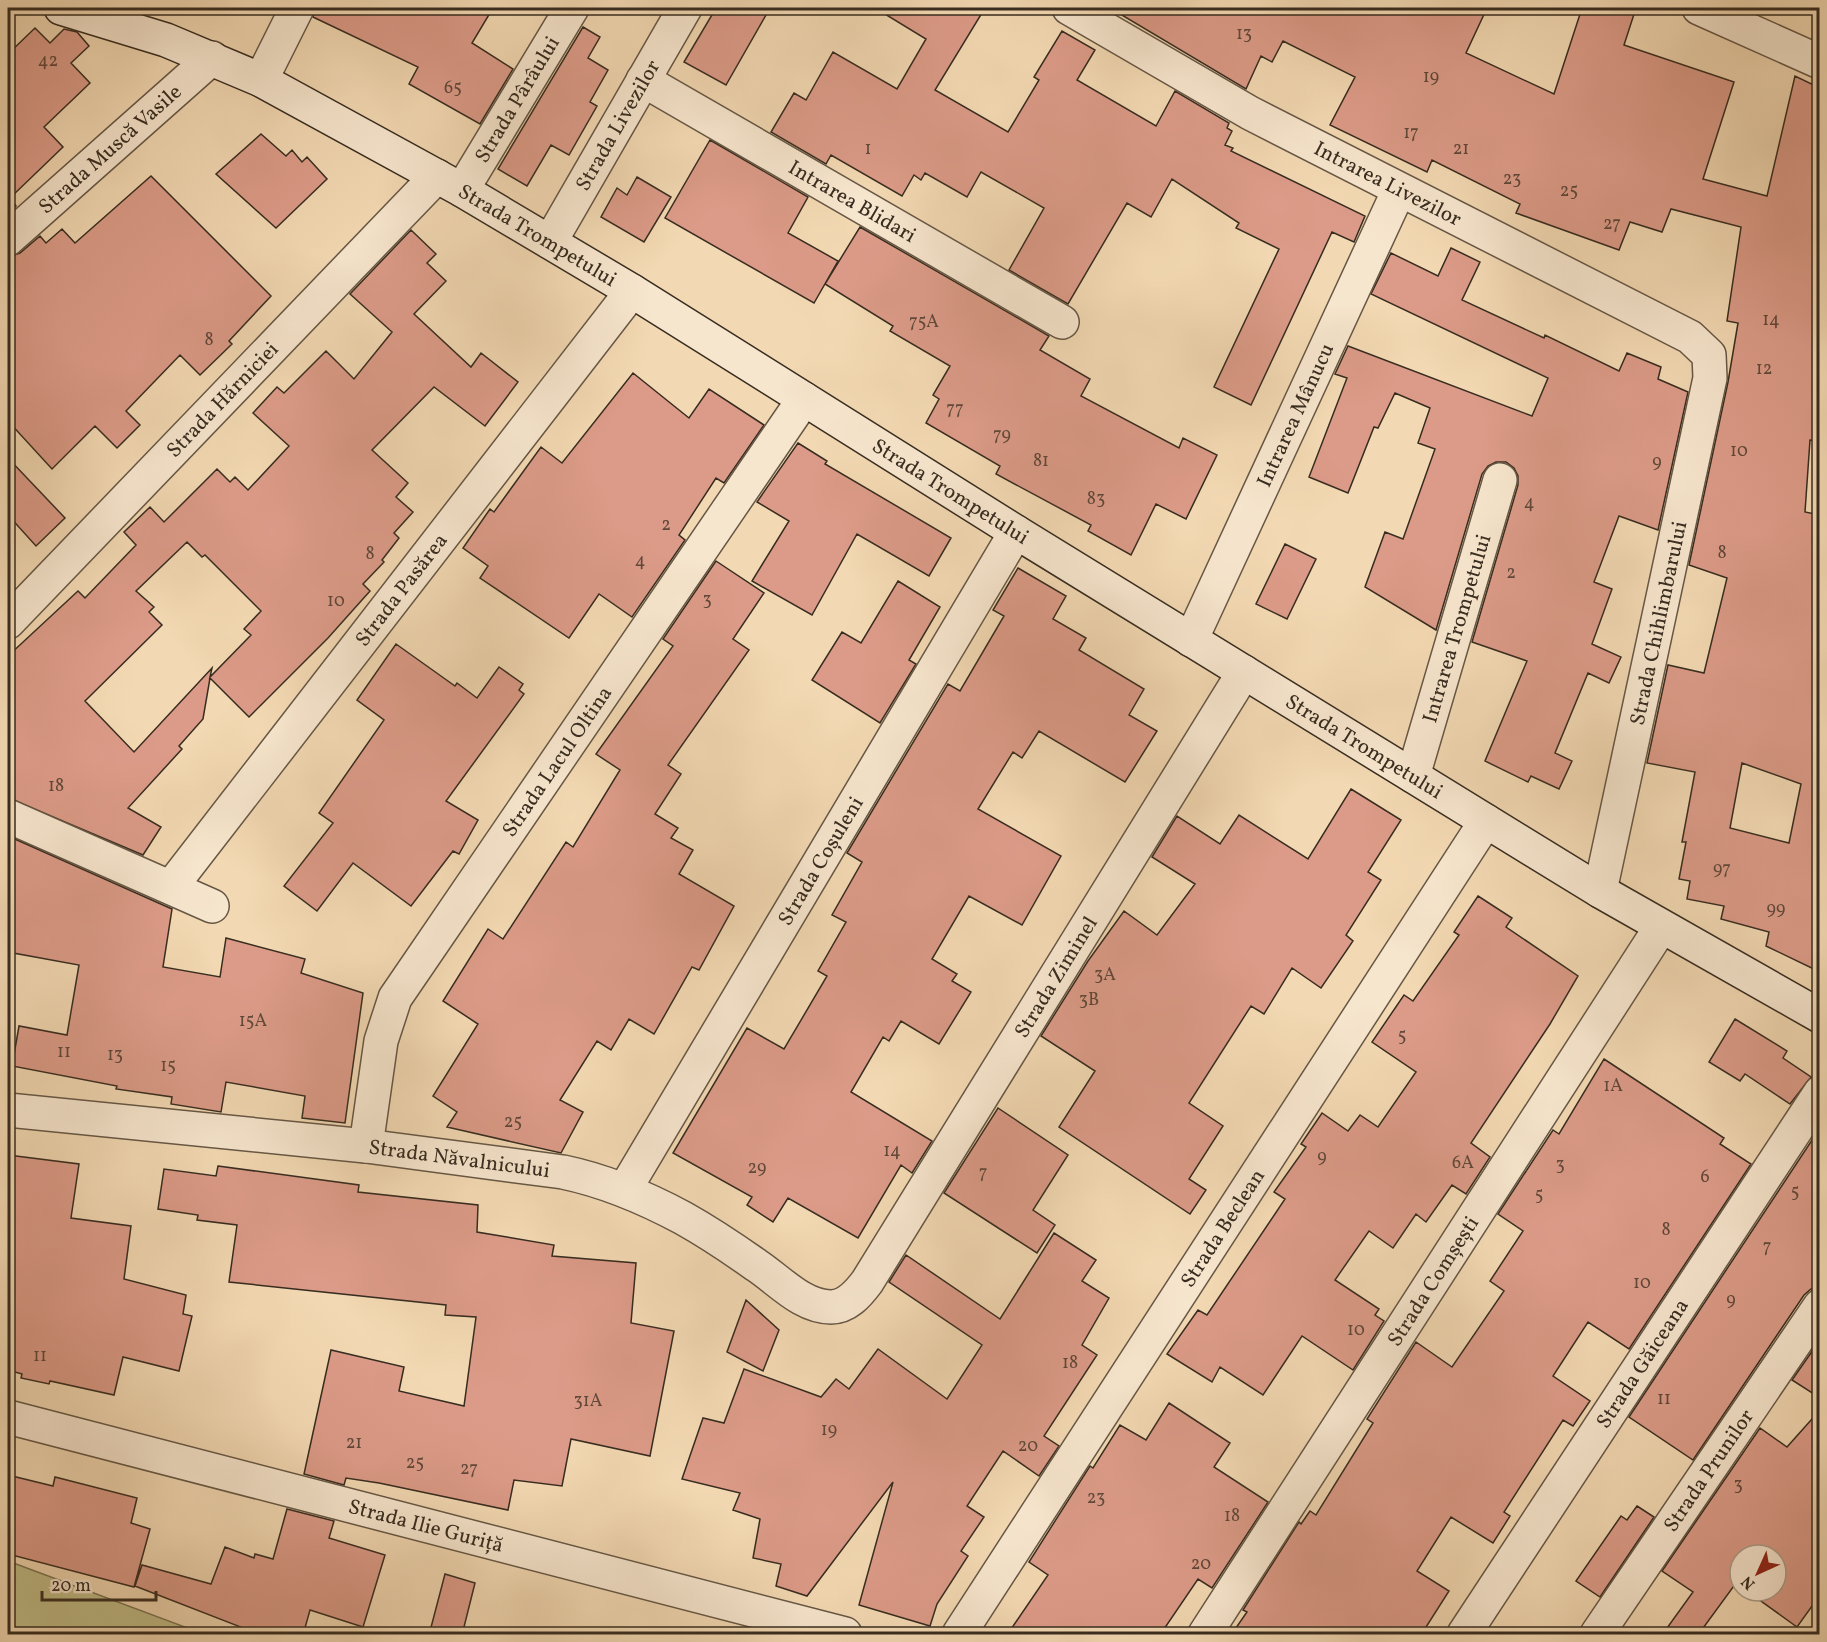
<svg xmlns="http://www.w3.org/2000/svg" width="1827" height="1642" font-family="Vollkorn,serif">
<style>
.green{fill:#c1be88;stroke:#7c7554;stroke-width:1.5}
.building{fill:#dc9b88;stroke:#372c20;stroke-width:1.5;fill-rule:evenodd}
.lines{fill:none;stroke-linecap:round;stroke-linejoin:round}
.street-casing{stroke:#665745;stroke-width:36}
.secondary-casing{stroke:#372c20;stroke-width:36}
.street{stroke:#f7e6ce;stroke-width:33}
.secondary{stroke:#f7e6ce;stroke-width:33}
.labels{text-anchor:middle;stroke-width:5;stroke-linejoin:round;paint-order:stroke}
.number-label{font-size:18px;fill:#60483a}
.street-label{font-size:21px;fill:#372c20;stroke:#f7e6ce}
</style>
<rect width="100%" height="100%" fill="#f3d9b3"/>
<filter id="stains"><feTurbulence type="fractalNoise" baseFrequency=".00333" numOctaves="4"/><feColorMatrix values="0 0 0 0 .2 0 0 0 0 .09 0 0 0 0 .02 0 0 0 .5 -.17"/></filter>
<radialGradient id="worn" r=".72"><stop offset=".6" stop-color="#630" stop-opacity="0"/><stop offset="1" stop-color="#630" stop-opacity=".3"/></radialGradient>
<path class="green" d="M 8,1561 L 193,1630 L 190,1634 L 8,1634 Z"/>
<path class="building" d="M 316,8 L 493,8 L 472,43 L 513,69 L 480,124 L 409,84 L 418,67 L 313,17 Z
M 716,8 L 770,8 L 726,85 L 684,62 Z
M 875,8 L 985,8 L 935,90 L 1008,132 L 1039,80 L 1034,77 L 1062,31 L 1095,50 L 1077,80 L 1156,126 L 1175,91 L 1229,123 L 1227,128 L 1232,131 L 1225,145 L 1233,148 L 1231,151 L 1365,216 L 1354,242 L 1332,232 L 1251,405 L 1214,387 L 1279,249 L 1236,228 L 1239,223 L 1172,179 L 1151,217 L 1127,203 L 1068,304 L 1009,270 L 1044,208 L 981,172 L 967,197 L 925,173 L 921,180 L 914,175 L 902,196 L 831,155 L 826,164 L 771,132 L 794,93 L 806,100 L 833,52 L 897,89 L 926,39 Z
M 1110,8 L 1487,8 L 1466,53 L 1554,94 L 1582,8 L 1636,8 L 1624,45 L 1734,82 L 1703,179 L 1767,196 L 1795,76 L 1820,88 L 1820,441 L 1810,440 L 1805,512 L 1820,515 L 1820,972 L 1766,946 L 1769,932 L 1721,919 L 1724,906 L 1687,899 L 1690,881 L 1679,879 L 1686,842 L 1682,842 L 1695,772 L 1647,763 L 1668,665 L 1704,673 L 1727,578 L 1689,565 L 1728,382 L 1738,323 L 1727,321 L 1741,227 L 1671,209 L 1662,232 L 1630,222 L 1619,250 L 1516,213 L 1520,204 L 1432,160 L 1427,172 L 1330,125 L 1355,77 L 1283,41 L 1272,62 L 1261,56 L 1246,89 ZM 1742,763 L 1801,784 L 1789,843 L 1730,828 Z
M 583,27 L 600,37 L 588,58 L 608,70 L 590,102 L 597,106 L 569,155 L 551,145 L 527,186 L 498,169 Z
M 35,28 L 50,43 L 64,29 L 77,32 L 89,46 L 71,63 L 90,83 L 44,127 L 63,147 L 10,198 L 16,206 L 8,214 L 8,54 Z
M 261,134 L 286,156 L 292,150 L 302,162 L 307,157 L 327,179 L 276,228 L 216,174 Z
M 710,140 L 808,197 L 788,233 L 838,261 L 814,303 L 665,218 Z
M 151,176 L 271,296 L 229,341 L 232,344 L 200,375 L 180,355 L 126,411 L 140,425 L 117,448 L 95,426 L 52,469 L 8,421 L 8,257 L 20,253 L 40,236 L 46,243 L 62,229 L 75,243 Z
M 637,177 L 671,197 L 644,242 L 601,217 L 617,188 L 627,195 Z
M 860,227 L 1049,336 L 1040,350 L 1090,379 L 1081,396 L 1179,448 L 1183,438 L 1217,455 L 1186,519 L 1156,504 L 1131,555 L 1088,531 L 1091,525 L 996,474 L 1000,466 L 926,423 L 939,399 L 933,395 L 950,366 L 890,331 L 893,326 L 825,284 Z
M 411,230 L 436,254 L 427,263 L 446,281 L 414,314 L 471,367 L 481,353 L 518,382 L 485,426 L 434,387 L 372,450 L 408,483 L 396,497 L 413,512 L 394,533 L 399,538 L 382,560 L 384,562 L 363,584 L 370,591 L 328,638 L 249,717 L 210,678 L 203,719 L 179,746 L 182,749 L 128,808 L 161,827 L 143,855 L 8,798 L 8,656 L 78,591 L 85,598 L 136,545 L 124,532 L 150,507 L 164,522 L 217,469 L 230,482 L 235,477 L 248,490 L 289,446 L 253,413 L 277,387 L 284,393 L 326,351 L 354,379 L 392,332 L 350,294 ZM 187,542 L 202,557 L 205,555 L 261,611 L 244,629 L 251,635 L 210,677 L 212,668 L 134,752 L 85,701 L 162,625 L 149,612 L 154,607 L 136,591 Z
M 1451,248 L 1480,262 L 1462,300 L 1544,338 L 1545,335 L 1619,371 L 1627,353 L 1661,367 L 1658,379 L 1688,392 L 1658,530 L 1619,516 L 1594,582 L 1612,589 L 1592,644 L 1621,657 L 1609,683 L 1588,673 L 1555,753 L 1572,761 L 1559,789 L 1531,776 L 1528,782 L 1485,761 L 1527,661 L 1472,642 L 1518,485 L 1518,476 L 1514,468 L 1506,462 L 1496,462 L 1488,466 L 1482,474 L 1436,630 L 1365,587 L 1385,532 L 1403,539 L 1435,449 L 1418,443 L 1430,408 L 1395,393 L 1378,428 L 1374,427 L 1348,493 L 1309,477 L 1347,378 L 1335,374 L 1348,346 L 1532,416 L 1548,378 L 1371,294 L 1391,253 L 1438,276 Z
M 633,373 L 689,418 L 709,389 L 764,425 L 724,483 L 716,478 L 679,535 L 685,540 L 632,617 L 599,594 L 569,638 L 480,578 L 488,566 L 463,548 L 490,509 L 494,512 L 541,447 L 562,463 Z
M 798,443 L 827,461 L 825,464 L 951,538 L 929,576 L 857,534 L 812,615 L 752,581 L 789,521 L 757,502 Z
M 8,458 L 65,518 L 36,546 L 8,515 Z
M 1285,544 L 1316,559 L 1287,619 L 1256,604 Z
M 716,561 L 764,593 L 733,639 L 749,650 L 668,765 L 681,774 L 655,814 L 678,828 L 671,838 L 693,850 L 679,874 L 734,906 L 699,970 L 692,967 L 654,1034 L 629,1019 L 611,1050 L 597,1041 L 560,1100 L 583,1112 L 561,1153 L 447,1127 L 457,1112 L 433,1096 L 478,1024 L 443,1001 L 488,929 L 503,939 L 566,842 L 573,847 L 620,770 L 596,754 L 673,646 L 663,639 Z
M 1018,568 L 1066,596 L 1053,619 L 1086,638 L 1079,650 L 1144,689 L 1129,715 L 1157,731 L 1125,782 L 1039,731 L 1022,758 L 1013,752 L 978,809 L 1061,856 L 1022,925 L 969,896 L 932,959 L 957,974 L 952,981 L 971,992 L 939,1044 L 901,1021 L 889,1041 L 883,1037 L 851,1092 L 932,1141 L 912,1173 L 901,1165 L 858,1238 L 788,1198 L 773,1222 L 747,1205 L 752,1197 L 673,1153 L 747,1028 L 784,1049 L 827,976 L 818,971 L 846,922 L 832,915 L 862,862 L 847,853 L 948,684 L 960,691 L 1004,616 L 993,610 Z
M 898,581 L 940,607 L 909,660 L 916,664 L 880,723 L 812,680 L 842,632 L 861,643 Z
M 396,644 L 455,686 L 457,683 L 477,698 L 499,667 L 523,684 L 519,690 L 524,694 L 446,801 L 478,820 L 459,854 L 453,851 L 411,906 L 353,863 L 317,911 L 284,886 L 333,823 L 319,813 L 384,720 L 357,700 Z
M 1351,789 L 1401,820 L 1368,872 L 1381,880 L 1346,935 L 1353,941 L 1321,988 L 1292,968 L 1264,1014 L 1251,1006 L 1189,1103 L 1223,1126 L 1189,1179 L 1206,1190 L 1190,1214 L 1059,1127 L 1095,1071 L 1041,1036 L 1088,961 L 1124,911 L 1157,935 L 1195,884 L 1152,857 L 1177,816 L 1220,844 L 1239,815 L 1308,859 Z
M 8,836 L 172,909 L 163,967 L 220,977 L 226,938 L 305,959 L 301,973 L 363,993 L 345,1123 L 302,1118 L 305,1096 L 226,1082 L 221,1112 L 171,1104 L 172,1097 L 116,1089 L 117,1086 L 12,1066 L 19,1026 L 67,1035 L 79,965 L 8,952 Z
M 1478,896 L 1512,918 L 1506,927 L 1578,976 L 1550,1024 L 1471,1143 L 1490,1157 L 1466,1194 L 1452,1185 L 1426,1222 L 1416,1214 L 1393,1248 L 1369,1231 L 1335,1280 L 1379,1309 L 1375,1315 L 1384,1321 L 1353,1370 L 1302,1336 L 1263,1395 L 1220,1367 L 1212,1382 L 1167,1354 L 1198,1310 L 1207,1315 L 1285,1199 L 1274,1192 L 1306,1147 L 1301,1144 L 1322,1113 L 1348,1131 L 1360,1115 L 1378,1127 L 1416,1072 L 1372,1042 L 1404,995 L 1413,1001 L 1459,935 L 1454,932 Z
M 1735,1019 L 1787,1051 L 1783,1058 L 1811,1077 L 1790,1104 L 1745,1074 L 1740,1081 L 1709,1062 Z
M 1604,1059 L 1724,1138 L 1720,1144 L 1751,1164 L 1629,1349 L 1588,1322 L 1553,1376 L 1590,1401 L 1573,1426 L 1563,1420 L 1504,1512 L 1510,1516 L 1493,1543 L 1451,1517 L 1417,1571 L 1449,1591 L 1421,1635 L 1231,1635 L 1247,1612 L 1243,1610 L 1299,1522 L 1301,1524 L 1310,1511 L 1316,1515 L 1373,1423 L 1367,1419 L 1416,1342 L 1452,1367 L 1504,1291 L 1490,1281 L 1523,1231 L 1498,1214 L 1553,1130 L 1559,1134 Z
M 998,1108 L 1068,1155 L 1033,1210 L 1055,1225 L 1037,1253 L 944,1193 Z
M 1820,1128 L 1820,1288 L 1811,1289 L 1804,1295 L 1693,1460 L 1629,1417 Z
M 8,1155 L 79,1164 L 71,1218 L 131,1226 L 124,1279 L 186,1295 L 183,1314 L 192,1316 L 179,1371 L 123,1357 L 114,1395 L 50,1381 L 49,1384 L 21,1378 L 22,1374 L 8,1370 Z
M 218,1166 L 359,1185 L 358,1192 L 478,1205 L 477,1232 L 554,1245 L 552,1256 L 636,1263 L 631,1323 L 674,1331 L 650,1456 L 571,1439 L 562,1486 L 514,1480 L 508,1510 L 379,1483 L 346,1478 L 344,1485 L 304,1474 L 331,1350 L 404,1367 L 399,1391 L 464,1406 L 476,1317 L 445,1315 L 446,1305 L 229,1282 L 237,1225 L 197,1220 L 198,1215 L 158,1209 L 164,1169 L 216,1176 Z
M 1054,1233 L 1096,1260 L 1082,1281 L 1109,1298 L 1082,1345 L 1097,1355 L 1044,1436 L 1059,1446 L 1039,1476 L 1003,1451 L 967,1506 L 984,1517 L 961,1551 L 968,1556 L 937,1604 L 930,1626 L 859,1605 L 893,1482 L 807,1596 L 776,1586 L 781,1564 L 753,1558 L 760,1519 L 733,1510 L 740,1493 L 682,1479 L 703,1418 L 724,1423 L 744,1369 L 821,1397 L 836,1379 L 849,1389 L 878,1349 L 947,1399 L 982,1345 L 889,1282 L 906,1255 L 1000,1319 Z
M 746,1300 L 779,1330 L 763,1371 L 727,1352 Z
M 1820,1340 L 1820,1398 L 1792,1380 Z
M 1169,1403 L 1230,1443 L 1214,1467 L 1268,1502 L 1212,1588 L 1198,1579 L 1160,1635 L 1007,1635 L 1048,1575 L 1029,1562 L 1090,1466 L 1093,1468 L 1120,1425 L 1146,1440 Z
M 1820,1410 L 1820,1595 L 1797,1627 L 1747,1591 L 1776,1591 L 1776,1555 L 1740,1555 L 1740,1586 L 1736,1583 L 1698,1635 L 1662,1635 L 1693,1592 L 1662,1571 L 1760,1428 L 1787,1447 Z
M 8,1475 L 53,1486 L 55,1477 L 137,1498 L 131,1523 L 150,1529 L 134,1587 L 8,1554 Z
M 1637,1506 L 1654,1517 L 1600,1597 L 1576,1581 L 1621,1516 L 1627,1520 Z
M 287,1509 L 334,1521 L 329,1538 L 385,1555 L 363,1627 L 310,1610 L 303,1635 L 261,1635 L 135,1586 L 142,1565 L 211,1584 L 225,1547 L 254,1558 L 255,1554 L 273,1559 Z
M 445,1574 L 475,1583 L 462,1635 L 429,1635 Z"/>
<g class="lines">
<g class="street-casing">
<g id="street">
<path id="s1" d="M 1069,8 L 1250,113 L 1690,337 L 1709,355 L 1710,378 L 1600,891"/>
<path d="M 1699,8 L 1820,62"/>
<path d="M 261,80 L 297,8"/>
<path id="s2" d="M 643,80 L 1062,322"/>
<path id="s3" d="M 462,190 L 572,8"/>
<path id="s4" d="M 8,239 L 212,58"/>
<path id="s5" d="M 550,242 L 685,8"/>
<path id="s6" d="M 8,622 L 437,176"/>
<path id="s7" d="M 1191,640 L 1399,190"/>
<path id="s8" d="M 1413,776 L 1500,480"/>
<path d="M 8,816 L 212,906"/>
<path id="s9" d="M 171,887 L 632,291"/>
<path id="s10" d="M 8,1110 L 366,1146 L 563,1172 C 606,1181 644,1197 683,1218 C 708,1232 732,1248 756,1265 C 779,1280 802,1307 831,1307 C 847,1307 858,1294 867,1282 L 1244,672"/>
<path id="s11" d="M 366,1146 L 381,1041 L 395,998 L 804,399"/>
<path id="s12" d="M 625,1189 L 1016,532"/>
<path id="s13" d="M 8,1417 L 845,1634"/>
<path id="s14" d="M 959,1634 L 1486,821"/>
<path id="s15" d="M 1205,1634 L 1661,927"/>
<path id="s16" d="M 1464,1634 L 1820,1093"/>
<path id="s17" d="M 1597,1634 L 1820,1306"/>
</g>
</g>
<g class="secondary-casing">
<g id="secondary">
<path id="s18" d="M 61,8 L 166,40 L 261,80 L 462,190 L 632,291 L 1016,532 L 1600,891 L 1820,1016"/>
</g>
</g>
<use href="#street" class="street"/>
<use href="#secondary" class="secondary"/>
</g>
<g class="labels">
<g class="number-label">
<text x="1244" y="39">13</text>
<text x="48" y="66">42</text>
<text x="1431" y="82">19</text>
<text x="453" y="93">65</text>
<text x="1411" y="138">17</text>
<text x="868" y="154">1</text>
<text x="1461" y="154">21</text>
<text x="1512" y="184">23</text>
<text x="1569" y="196">25</text>
<text x="1612" y="229">27</text>
<text x="1771" y="325">14</text>
<text x="924" y="327">75A</text>
<text x="209" y="345">8</text>
<text x="1764" y="374">12</text>
<text x="955" y="414">77</text>
<text x="1002" y="440">79</text>
<text x="1739" y="456">10</text>
<text x="1041" y="466">81</text>
<text x="1657" y="467">9</text>
<text x="1096" y="504">83</text>
<text x="1529" y="508">4</text>
<text x="666" y="530">2</text>
<text x="1722" y="558">8</text>
<text x="370" y="559">8</text>
<text x="640" y="566">4</text>
<text x="1511" y="578">2</text>
<text x="707" y="605">3</text>
<text x="336" y="606">10</text>
<text x="56" y="791">18</text>
<text x="1722" y="874">97</text>
<text x="1776" y="914">99</text>
<text x="1105" y="980">3A</text>
<text x="1089" y="1005">3B</text>
<text x="253" y="1026">15A</text>
<text x="1402" y="1041">5</text>
<text x="64" y="1057">11</text>
<text x="115" y="1060">13</text>
<text x="168" y="1071">15</text>
<text x="1613" y="1091">1A</text>
<text x="513" y="1127">25</text>
<text x="892" y="1156">14</text>
<text x="1322" y="1162">9</text>
<text x="1463" y="1168">6A</text>
<text x="1560" y="1170">3</text>
<text x="757" y="1173">29</text>
<text x="983" y="1178">7</text>
<text x="1705" y="1182">6</text>
<text x="1795" y="1197">5</text>
<text x="1539" y="1200">5</text>
<text x="1666" y="1235">8</text>
<text x="1767" y="1252">7</text>
<text x="1642" y="1288">10</text>
<text x="1731" y="1305">9</text>
<text x="1356" y="1335">10</text>
<text x="40" y="1361">11</text>
<text x="1070" y="1368">18</text>
<text x="1664" y="1404">11</text>
<text x="588" y="1406">31A</text>
<text x="829" y="1435">19</text>
<text x="354" y="1448">21</text>
<text x="1028" y="1451">20</text>
<text x="415" y="1468">25</text>
<text x="469" y="1474">27</text>
<text x="1738" y="1490">3</text>
<text x="1096" y="1503">23</text>
<text x="1232" y="1521">18</text>
<text x="1201" y="1569">20</text>
</g>
<g class="street-label">
<text dy="7" stroke="none"><textPath href="#s3" startOffset="106">Strada Pârâului</textPath></text>
<text dy="7" stroke="none"><textPath href="#s5" startOffset="135">Strada Livezilor</textPath></text>
<text dy="7" stroke="none"><textPath href="#s4" startOffset="136">Strada Muscă Vasile</textPath></text>
<text dy="7" stroke="none"><textPath href="#s1" startOffset="364">Intrarea Livezilor</textPath></text>
<text dy="7" stroke="none"><textPath href="#s2" startOffset="242">Intrarea Blidari</textPath></text>
<text dy="7" stroke="none"><textPath href="#s18" startOffset="530">Strada Trompetului</textPath></text>
<text dy="7" stroke="none"><textPath href="#s6" startOffset="309">Strada Hărniciei</textPath></text>
<text dy="7" stroke="none"><textPath href="#s7" startOffset="248">Intrarea Mânucu</textPath></text>
<text dy="7" stroke="none"><textPath href="#s18" startOffset="1016">Strada Trompetului</textPath></text>
<text dy="7" stroke="none"><textPath href="#s9" startOffset="376">Strada Pasărea</textPath></text>
<text transform="translate(1658 623) rotate(-78)" y="7">Strada Chihlimbarului</text>
<text dy="7" stroke="none"><textPath href="#s8" startOffset="154">Intrarea Trompetului</textPath></text>
<text dy="7" stroke="none"><textPath href="#s18" startOffset="1502">Strada Trompetului</textPath></text>
<text dy="7" stroke="none"><textPath href="#s11" startOffset="438">Strada Lacul Oltina</textPath></text>
<text dy="7" stroke="none"><textPath href="#s12" startOffset="382">Strada Coșuleni</textPath></text>
<text dy="7" stroke="none"><textPath href="#s10" startOffset="1266">Strada Ziminel</textPath></text>
<text dy="7" stroke="none"><textPath href="#s10" startOffset="454">Strada Năvalnicului</textPath></text>
<text dy="7" stroke="none"><textPath href="#s14" startOffset="484">Strada Beclean</textPath></text>
<text dy="7" stroke="none"><textPath href="#s15" startOffset="420">Strada Comșești</textPath></text>
<text dy="7" stroke="none"><textPath href="#s16" startOffset="324">Strada Găiceana</textPath></text>
<text dy="7" stroke="none"><textPath href="#s17" startOffset="198">Strada Prunilor</textPath></text>
<text dy="7" stroke="none"><textPath href="#s13" startOffset="432">Strada Ilie Guriță</textPath></text>
</g>
</g>
<rect width="1827" height="1642" fill="none" stroke="#f3d9b3" stroke-width="30"/>
<rect x="9" y="9" width="1809" height="1624" fill="none" stroke="#372c20" stroke-width="3"/>
<rect x="15" y="15" width="1797" height="1612" fill="none" stroke="#372c20" stroke-width="1.5"/>
<g transform="translate(1758 1573) rotate(225)"><circle r="28" fill="#f7e6ce" stroke="#aa9c88" stroke-width="1.5"/>
<path d="M0-4.5L10 22L0 15L-10 22Z" fill="#8f2418"/>
<text y="-9" font-size="16" font-weight="bold" text-anchor="middle" fill="#372c20">N</text>
</g>
<path d="M42 1591v9h114v-9" fill="none" stroke="#372c20" stroke-width="3"/>
<text x="51" y="1591" font-size="18" fill="#372c20" stroke="#f7e6ce" stroke-width="4.5" paint-order="stroke">20 m</text>
<rect width="100%" height="100%" filter="url(#stains)"/>
<rect width="100%" height="100%" fill="url(#worn)"/>
</svg>
